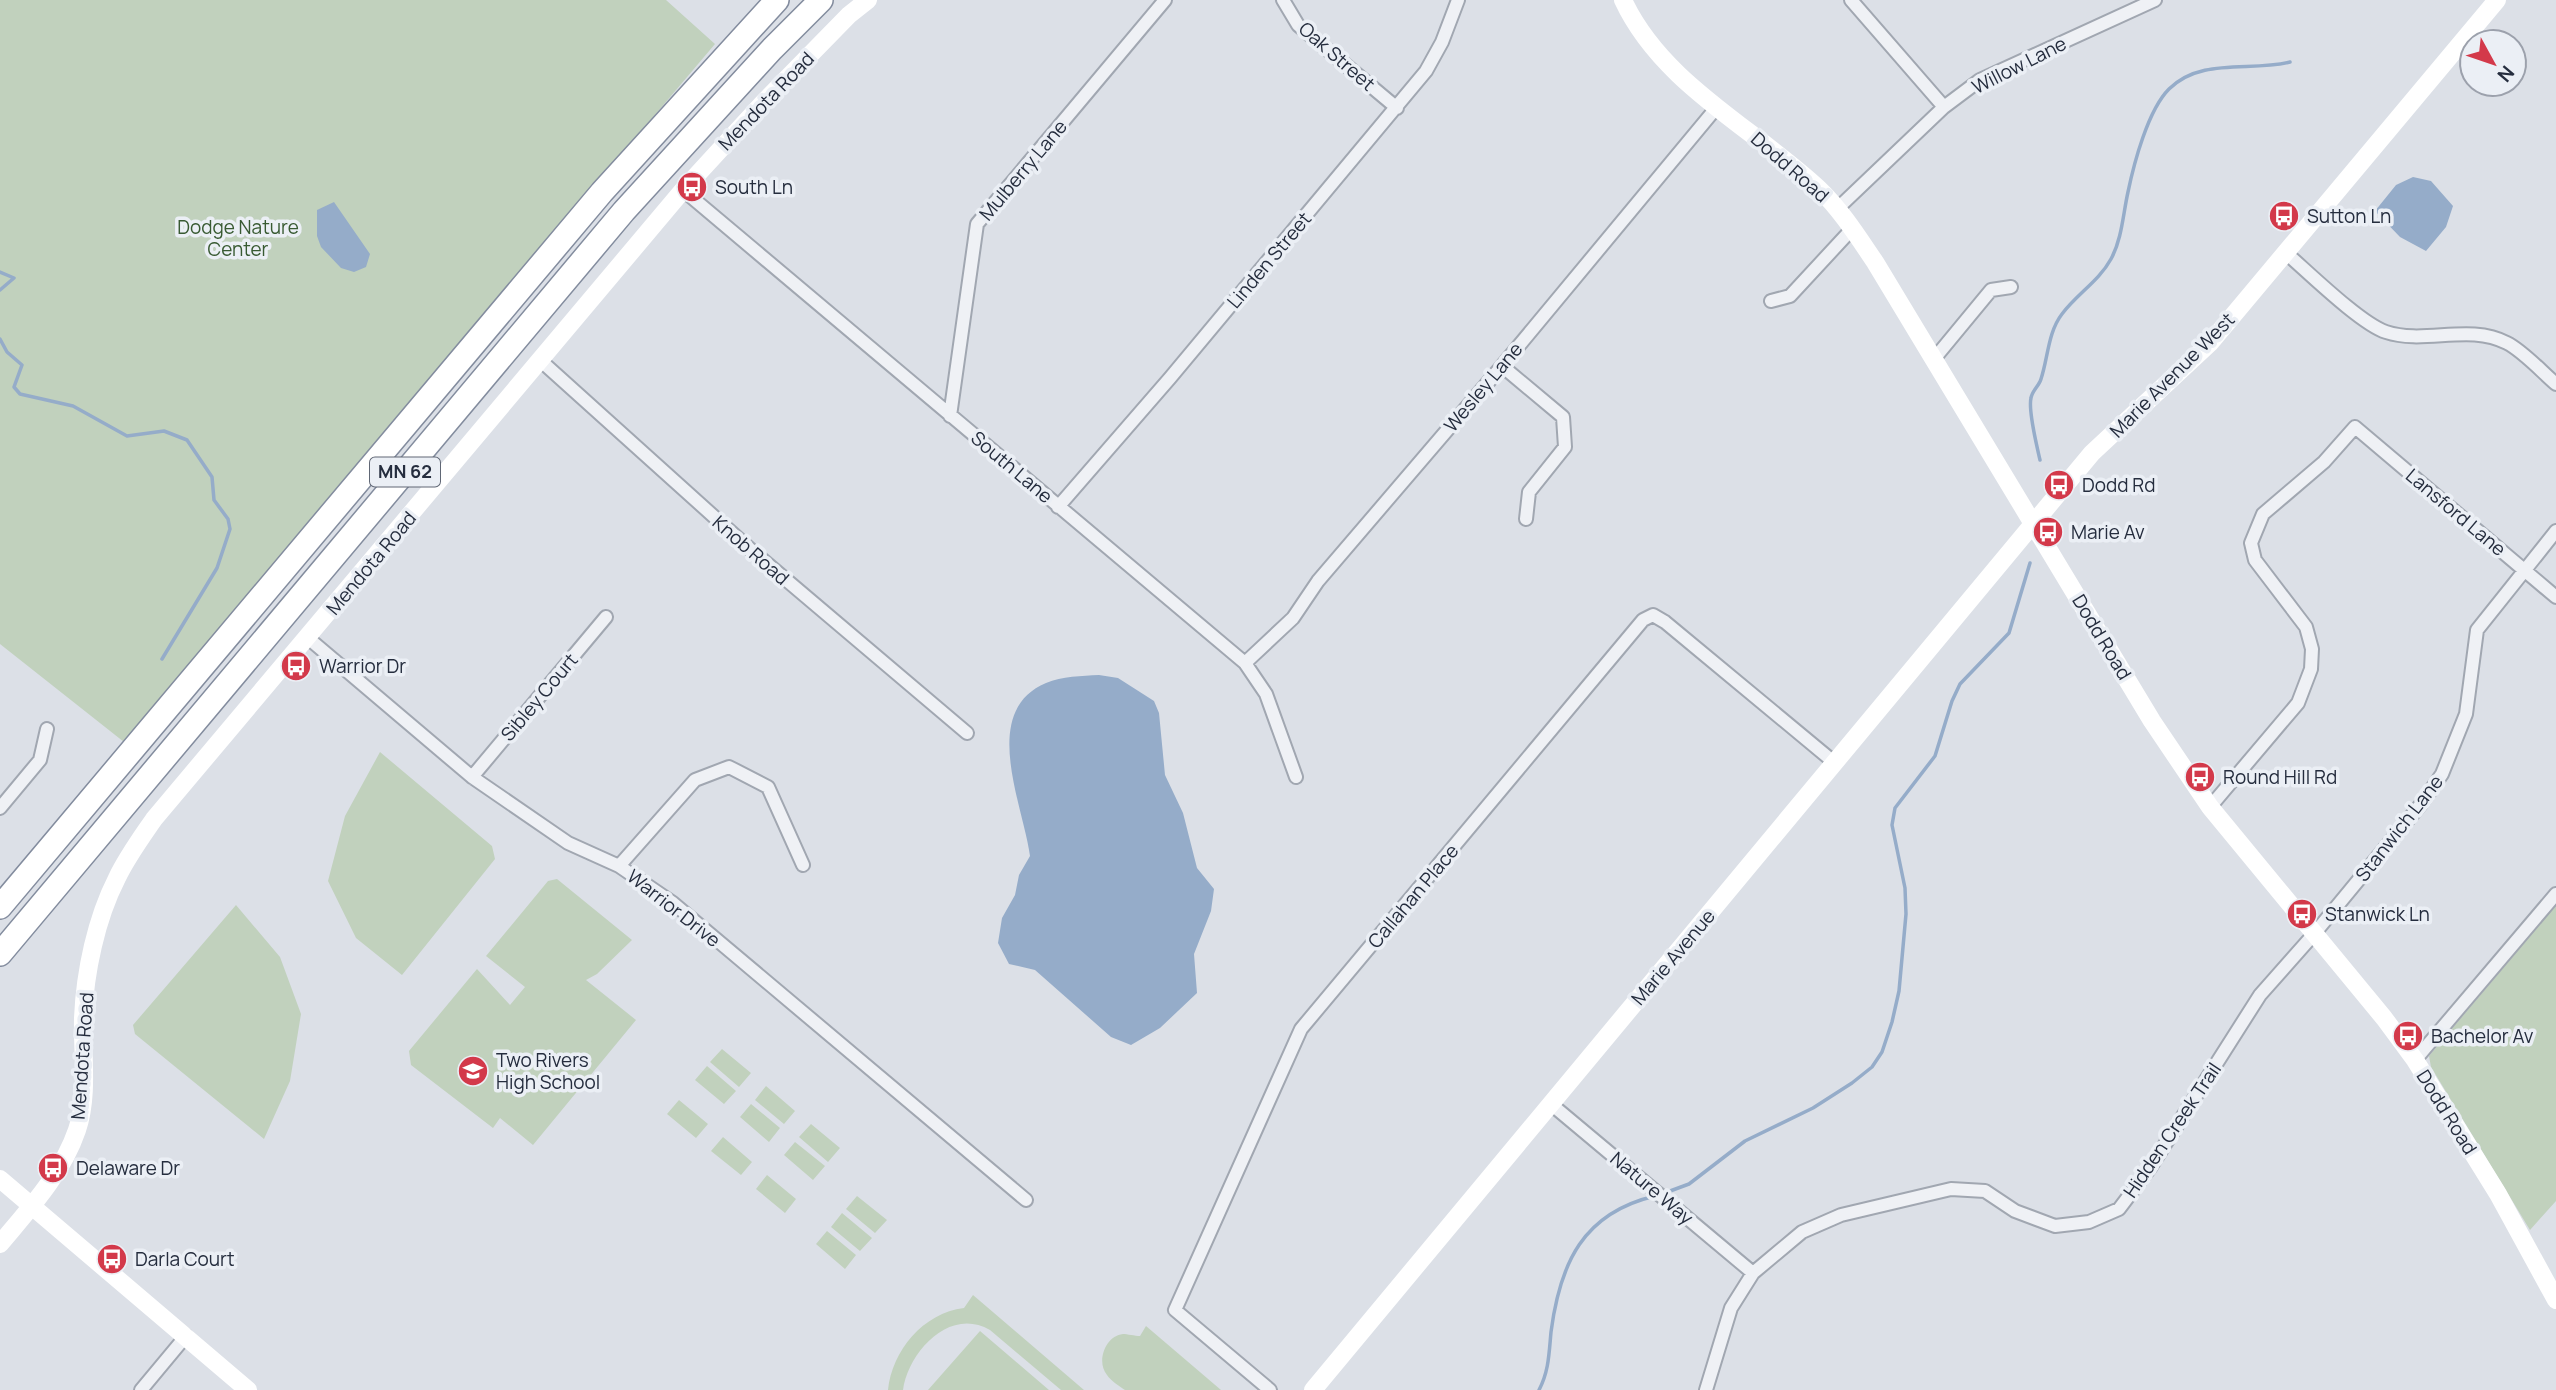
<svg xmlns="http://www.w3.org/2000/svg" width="2556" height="1390" font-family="Manrope,sans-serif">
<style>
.green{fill:#c1d1bd}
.water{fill:#95acc9}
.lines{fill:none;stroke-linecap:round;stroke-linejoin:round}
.stream{stroke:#95acc9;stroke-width:3.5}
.street-casing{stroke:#a1a7b1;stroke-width:16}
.highway-casing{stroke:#838c9e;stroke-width:26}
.street{stroke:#eff1f5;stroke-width:12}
.secondary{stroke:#fff;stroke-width:18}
.highway{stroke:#fff;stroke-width:23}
.labels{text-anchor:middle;stroke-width:7;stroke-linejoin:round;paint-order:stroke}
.shield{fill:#ebeff5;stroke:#606775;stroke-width:2}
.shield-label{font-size:18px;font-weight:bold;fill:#252d3e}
.street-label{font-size:19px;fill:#252d3e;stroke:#ebeff5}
.poi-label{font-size:19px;fill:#252d3e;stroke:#ebeff5;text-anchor:start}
.park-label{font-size:19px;fill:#385a32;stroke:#ebeff5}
</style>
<rect width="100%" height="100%" fill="#dce0e7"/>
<path class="green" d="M 0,0 L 666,0 L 715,44 L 124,742 L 0,644 Z
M 380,752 L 492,846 L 495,859 L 402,975 L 356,938 L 328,881 L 345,816 Z
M 557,879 L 632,940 L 597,974 L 586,980 L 636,1020 L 533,1145 L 500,1118 L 493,1128 L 411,1065 L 409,1051 L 477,969 L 510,1005 L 525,987 L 486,956 L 548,881 Z
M 236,905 L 280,957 L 301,1014 L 290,1081 L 264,1139 L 135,1034 L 133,1025 Z
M 2556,905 L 2556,1201 L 2530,1230 L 2431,1067 L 2429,1056 Z
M 722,1049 L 751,1073 L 739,1087 L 710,1062 Z
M 707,1066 L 736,1091 L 724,1104 L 695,1080 Z
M 766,1086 L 795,1111 L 784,1124 L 755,1100 Z
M 679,1100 L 708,1124 L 696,1138 L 667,1114 Z
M 751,1104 L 780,1128 L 769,1142 L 740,1117 Z
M 811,1124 L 840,1148 L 828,1162 L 799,1137 Z
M 723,1137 L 752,1162 L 741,1175 L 711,1151 Z
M 795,1142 L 825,1166 L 813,1180 L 784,1155 Z
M 767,1175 L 796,1199 L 785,1213 L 756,1189 Z
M 857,1196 L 887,1220 L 875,1233 L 846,1209 Z
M 842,1213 L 872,1238 L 860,1251 L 831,1227 Z
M 827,1231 L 856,1255 L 845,1269 L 816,1244 Z
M 973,1295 L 1084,1390 L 1061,1390 L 990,1330 C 949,1306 908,1353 903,1390 L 888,1390 C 892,1351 923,1313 964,1308 Z
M 1146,1326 L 1221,1390 L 1125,1390 C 1119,1386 1111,1381 1107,1375 C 1096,1362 1105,1336 1123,1334 C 1127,1334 1135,1336 1140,1336 Z
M 980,1331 L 1049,1390 L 928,1390 Z"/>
<path class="water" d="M 2413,177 L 2431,181 L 2453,206 L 2446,227 L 2426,251 L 2400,237 L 2375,211 L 2396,185 Z
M 334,202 L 370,254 L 366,267 L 354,272 L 341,268 L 321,247 L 317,236 L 317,210 Z
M 1099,675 L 1118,678 L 1154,701 L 1159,713 L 1165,775 L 1183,813 L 1197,868 L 1214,889 L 1211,911 L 1194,954 L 1197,993 L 1160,1028 L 1131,1045 L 1111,1037 L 1035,970 L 1009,964 L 998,943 L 1002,918 L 1015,895 L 1019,875 L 1030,856 C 1023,804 979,711 1046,683 C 1062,676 1082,676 1099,675 Z"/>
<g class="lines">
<path class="stream" d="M 0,272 L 14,278 L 0,290
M 0,339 L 7,352 L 22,365 L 14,387 L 20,394 L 73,406 L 127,436 L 164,431 L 187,440 L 212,477 L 214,500 L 228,519 L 230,529 L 217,568 L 162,659
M 2040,460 C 2037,447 2028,410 2031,398 C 2032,391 2039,386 2041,379 C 2048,358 2048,332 2062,314 C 2077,294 2099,281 2111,259 C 2122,239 2123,214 2128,192 C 2134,163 2148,110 2169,89 C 2201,57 2250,72 2290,62
M 1662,1194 L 1689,1184 L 1745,1141 L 1813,1108 L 1852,1083 L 1872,1067 L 1882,1052 L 1892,1022 L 1899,991 L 1906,914 L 1905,888 L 1892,825 L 1895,808 L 1935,756 L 1952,701 L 1960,684 L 2009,633 L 2030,563
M 1539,1390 C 1549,1371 1549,1353 1551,1332 C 1560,1263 1583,1213 1655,1196"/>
<g class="street-casing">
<path id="street" d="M 1283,0 L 1298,25 L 1397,108
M 1851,0 L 1944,107
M 683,190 L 1245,663 L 1266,694 L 1296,777
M 1837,209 L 1944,107 L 1980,80 L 2155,0
M 2286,253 C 2308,272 2361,324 2386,332 C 2425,345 2469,323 2507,343 C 2523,351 2542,372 2556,384
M 1771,301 L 1790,296 L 1852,229
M 1934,359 L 1991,290 L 2011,287
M 540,360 L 751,550 L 967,733
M 1502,366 L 1563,417 L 1565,447 L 1529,492 L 1526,519
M 950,416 L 977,224 L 1165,0
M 1058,507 L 1170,378 L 1426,71 L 1442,42 L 1458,0
M 308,638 L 472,777 L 568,843 L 619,866 L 673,903 L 1026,1200
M 1245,663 L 1293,618 L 1318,581 L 1502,366 L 1717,107
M 472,777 L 606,617
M 2210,807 L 2298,703 L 2311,669 L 2312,649 L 2306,627 L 2255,560 L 2251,543 L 2263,514 L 2324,462 L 2355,427 L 2556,597
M 0,808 L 40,760 L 47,729
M 619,866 L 695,780 L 729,767 L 768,787 L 803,865
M 2415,1060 L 2556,894
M 1551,1104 L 1753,1273
M 141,1390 L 186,1336
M 1270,1390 L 1175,1310 L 1301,1029 L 1643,620 L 1653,615 L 1665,622 L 1835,763
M 1706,1390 L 1731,1308 L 1753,1273 L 1802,1232 L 1841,1215 L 1951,1189 L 1985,1191 L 2015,1211 L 2055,1226 L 2089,1222 L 2119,1209 L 2150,1168 L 2260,995 L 2314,934 L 2422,803 L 2442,774 L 2466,714 L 2477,630 L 2556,531"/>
</g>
<g class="highway-casing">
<path id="highway" d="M 0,907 L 602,192 L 777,0
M 0,954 L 624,211 L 772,49 L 821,0"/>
</g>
<use href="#street" class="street"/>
<path class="secondary" d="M 1623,0 C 1662,84 1754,128 1819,189 C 1841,210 1858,237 1875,262 L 2152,721 L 2210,807 L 2384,1018 L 2415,1060 L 2498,1194 L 2556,1300
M 0,1179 L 248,1390
M 0,1244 C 30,1208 62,1174 77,1130 C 89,1095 82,1054 83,1018 C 85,972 96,919 117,878 C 127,857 141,838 154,819 L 683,190 L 761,105 L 849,15 L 868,0
M 1313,1390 L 2092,453 L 2210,343 L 2497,0"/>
<use href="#highway" class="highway"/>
</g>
<defs>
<g id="bus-disc" transform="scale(1.575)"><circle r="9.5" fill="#d3394a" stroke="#ebeff5"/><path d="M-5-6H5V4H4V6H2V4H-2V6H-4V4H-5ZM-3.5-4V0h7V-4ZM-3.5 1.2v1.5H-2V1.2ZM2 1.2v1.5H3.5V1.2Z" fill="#fff"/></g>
<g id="school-disc" transform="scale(1.575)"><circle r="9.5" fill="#d3394a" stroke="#ebeff5"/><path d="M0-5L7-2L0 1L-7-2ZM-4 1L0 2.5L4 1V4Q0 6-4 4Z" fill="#fff"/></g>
</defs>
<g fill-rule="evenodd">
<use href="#bus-disc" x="692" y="187"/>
<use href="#bus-disc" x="2284" y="216"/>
<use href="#bus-disc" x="2059" y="485"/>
<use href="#bus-disc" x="2048" y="532"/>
<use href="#bus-disc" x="296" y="666"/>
<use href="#bus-disc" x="2200" y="777"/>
<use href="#bus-disc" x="2302" y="914"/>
<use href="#bus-disc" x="2408" y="1036"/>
<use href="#school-disc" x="473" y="1071"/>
<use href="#bus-disc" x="53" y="1168"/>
<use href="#bus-disc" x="112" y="1259"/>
</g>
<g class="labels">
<rect class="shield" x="370" y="457.5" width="70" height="29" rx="5"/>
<g class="shield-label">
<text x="405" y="478">MN 62</text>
</g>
<g class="street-label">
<text transform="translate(1337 56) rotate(41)" y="7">Oak Street</text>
<text transform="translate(2019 65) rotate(-27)" y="7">Willow Lane</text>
<text transform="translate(766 101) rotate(-46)" y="7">Mendota Road</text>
<text transform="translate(1790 167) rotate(41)" y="7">Dodd Road</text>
<text transform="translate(1023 170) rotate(-50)" y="7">Mulberry Lane</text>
<text transform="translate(1269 260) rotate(-50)" y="7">Linden Street</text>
<text transform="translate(2172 375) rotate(-45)" y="7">Marie Avenue West</text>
<text transform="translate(1483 387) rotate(-50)" y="7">Wesley Lane</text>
<text transform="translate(1012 467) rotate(40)" y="7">South Lane</text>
<text transform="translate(2456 512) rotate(40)" y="7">Lansford Lane</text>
<text transform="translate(751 550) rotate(41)" y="7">Knob Road</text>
<text transform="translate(371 563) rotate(-50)" y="7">Mendota Road</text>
<text transform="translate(2102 637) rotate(59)" y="7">Dodd Road</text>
<text transform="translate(539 697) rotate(-50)" y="7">Sibley Court</text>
<text transform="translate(2399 828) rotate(-52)" y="7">Stanwich Lane</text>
<text transform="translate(1413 896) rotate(-50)" y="7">Callahan Place</text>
<text transform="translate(674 908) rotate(38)" y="7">Warrior Drive</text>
<text transform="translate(1673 957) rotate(-50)" y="7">Marie Avenue</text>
<text transform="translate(82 1056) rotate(-86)" y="7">Mendota Road</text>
<text transform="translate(2447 1112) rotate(58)" y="7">Dodd Road</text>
<text transform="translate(2172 1130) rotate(-56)" y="7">Hidden Creek Trail</text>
<text transform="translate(1652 1188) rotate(40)" y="7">Nature Way</text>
</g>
<g class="poi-label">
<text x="715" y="194">South Ln</text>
<text x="2307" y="223">Sutton Ln</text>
<text x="2082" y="492">Dodd Rd</text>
<text x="2071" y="539">Marie Av</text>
<text x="319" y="673">Warrior Dr</text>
<text x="2223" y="784">Round Hill Rd</text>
<text x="2325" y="921">Stanwick Ln</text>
<text x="2431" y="1043">Bachelor Av</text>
<text x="496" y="1067">Two Rivers<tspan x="496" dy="22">High School</tspan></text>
<text x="76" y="1175">Delaware Dr</text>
<text x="135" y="1266">Darla Court</text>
</g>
<g class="park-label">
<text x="238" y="234">Dodge Nature<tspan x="238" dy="22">Center</tspan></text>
</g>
</g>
<g transform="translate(2493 63) rotate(130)"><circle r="33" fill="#ebeff5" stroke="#9ca1ac" stroke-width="2"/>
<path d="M0-5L12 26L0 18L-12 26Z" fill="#d3394a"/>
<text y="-10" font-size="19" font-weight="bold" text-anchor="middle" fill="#252d3e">N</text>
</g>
</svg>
